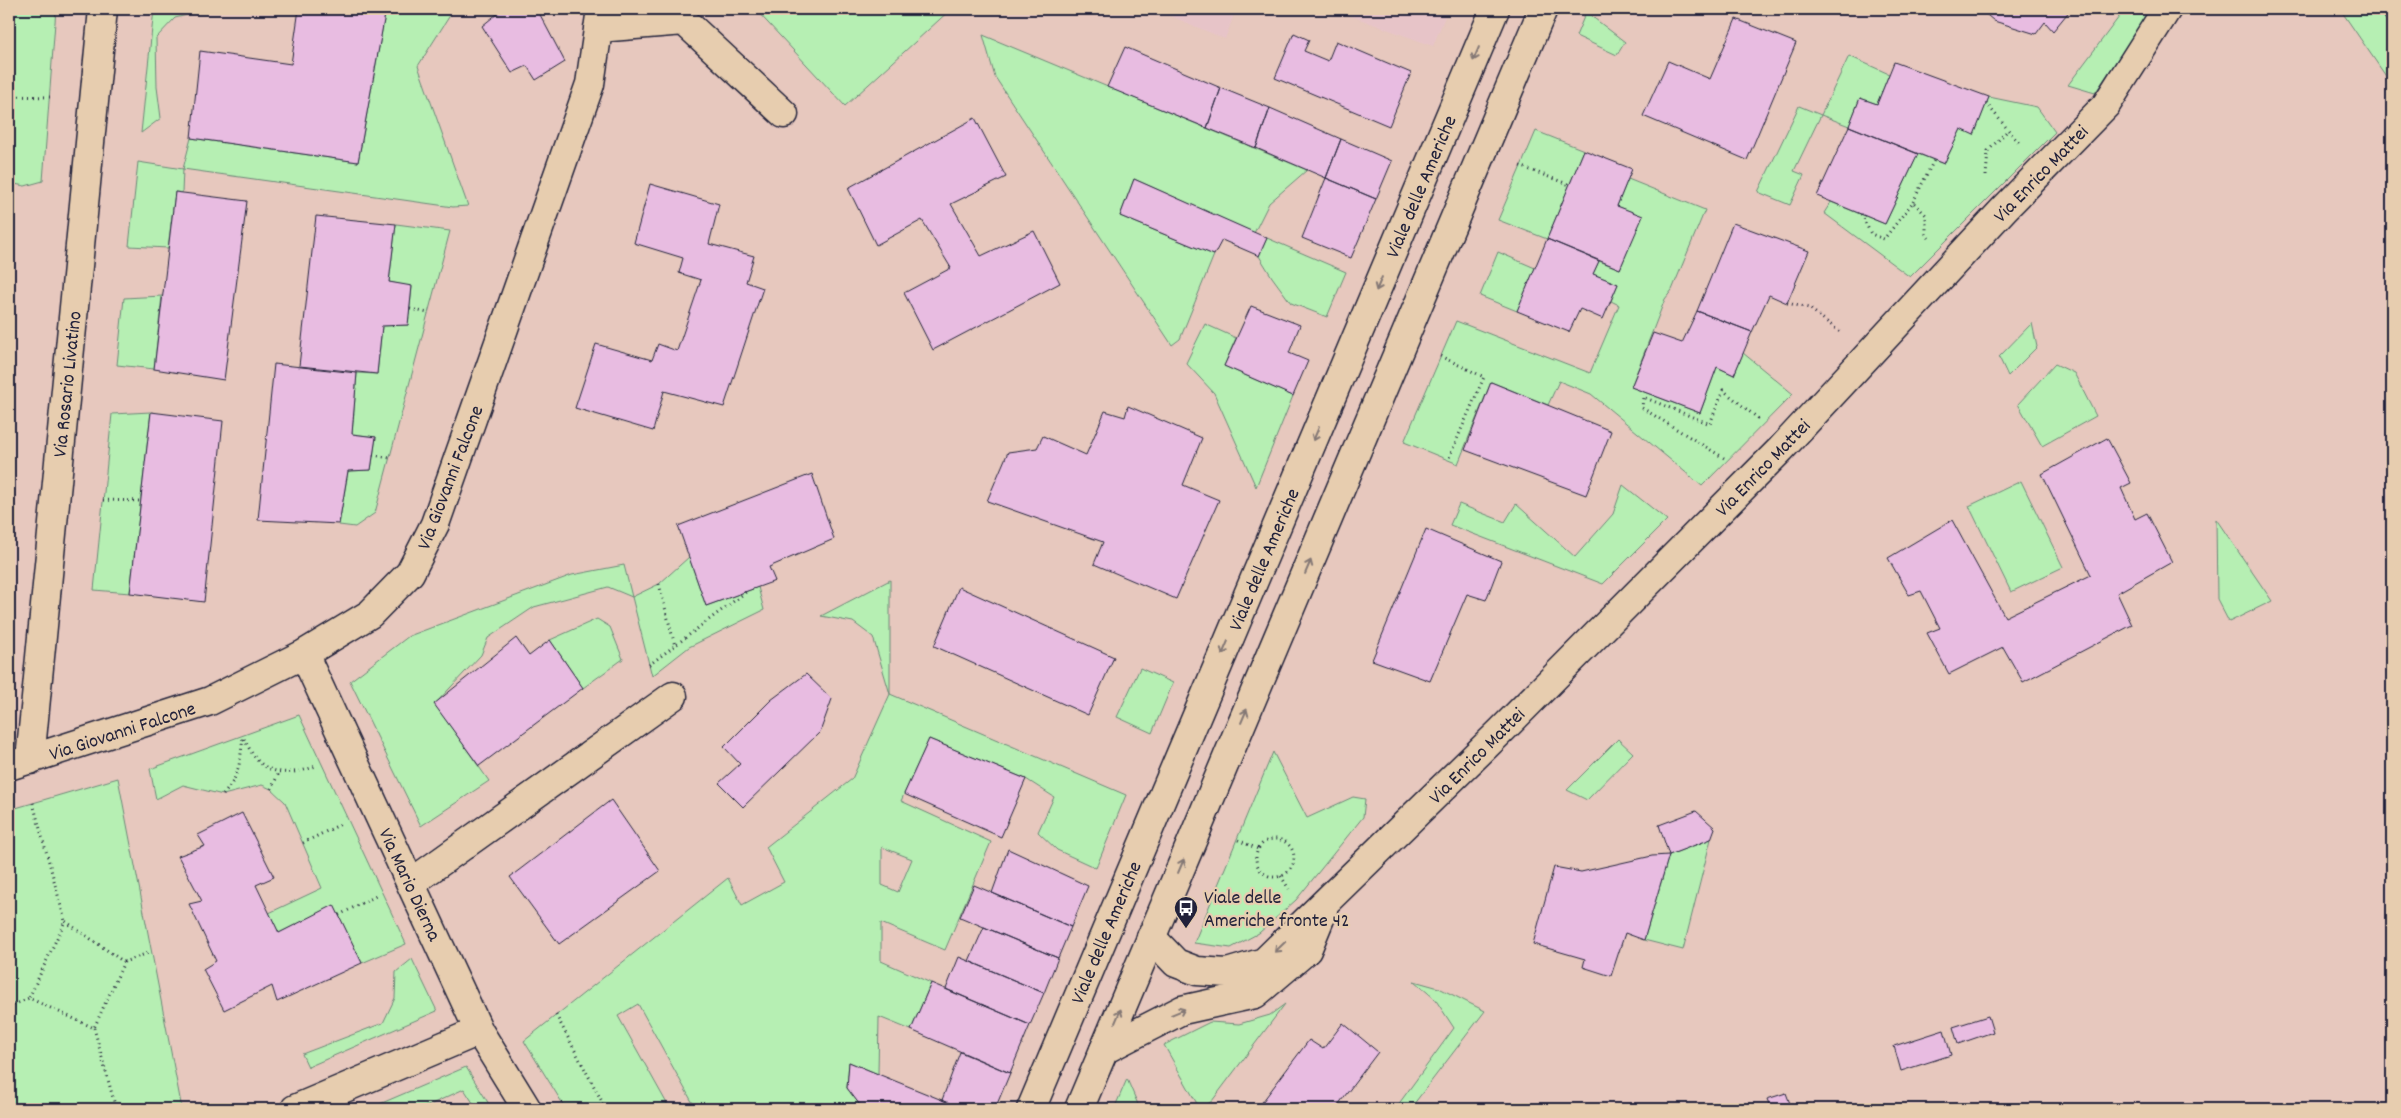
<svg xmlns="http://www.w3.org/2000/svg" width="2401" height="1118" font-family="Dekko,sans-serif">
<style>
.built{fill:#e7c4c8}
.green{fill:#b6efb3;stroke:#6c8877;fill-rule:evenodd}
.building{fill:#e8bce1;stroke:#22223b}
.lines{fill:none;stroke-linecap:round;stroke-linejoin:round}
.minor-casing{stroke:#22223b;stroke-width:31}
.major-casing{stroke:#22223b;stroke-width:31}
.path{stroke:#22223b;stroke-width:3;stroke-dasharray:1 4;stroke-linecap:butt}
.minor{stroke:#e7cdaf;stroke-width:28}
.major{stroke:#e7cdaf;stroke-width:28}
.oneway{stroke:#847875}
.labels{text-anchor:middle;stroke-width:4.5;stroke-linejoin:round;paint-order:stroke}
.street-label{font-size:20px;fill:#22223b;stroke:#e7cdaf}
.poi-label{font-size:20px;fill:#22223b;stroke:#e7cdaf;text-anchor:start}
</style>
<rect width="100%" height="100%" fill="#e7c8be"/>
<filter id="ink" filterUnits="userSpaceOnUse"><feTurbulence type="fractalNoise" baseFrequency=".02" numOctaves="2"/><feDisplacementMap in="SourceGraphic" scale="10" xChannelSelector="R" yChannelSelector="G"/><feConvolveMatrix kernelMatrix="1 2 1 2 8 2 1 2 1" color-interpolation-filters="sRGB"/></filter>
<g filter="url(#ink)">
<path class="built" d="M 1154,9 L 1236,9 L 1225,39 Z
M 1332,9 L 1448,9 L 1433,46 Z"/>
<path class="green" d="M 9,9 L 56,9 L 43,181 L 25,186 L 9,183 Z
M 154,9 L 203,9 L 203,11 L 175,18 L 156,38 L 157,87 L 161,118 L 141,133 Z
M 386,9 L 454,9 L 418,66 L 468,206 L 453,207 L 183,169 L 182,193 L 175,192 L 168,248 L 129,246 L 138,162 L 183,169 L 191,138 L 358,162 Z
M 755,9 L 951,9 L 845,106 Z
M 2125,9 L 2144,9 L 2149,13 L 2095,93 L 2068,85 Z
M 2340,9 L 2379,9 L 2392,29 L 2392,85 Z
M 1586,12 L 1625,42 L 1617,55 L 1576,36 Z
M 983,35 L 1307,170 L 1269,203 L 1254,233 L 1134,179 L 1120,216 L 1214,255 L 1180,339 L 1172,345 L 995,77 Z
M 1849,56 L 1889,74 L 1877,104 L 1860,98 L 1849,126 L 1821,115 L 1794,171 L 1804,175 L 1790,205 L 1758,192 L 1799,106 L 1821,115 Z
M 1989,97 L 2037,107 L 2055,132 L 1910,277 L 1824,213 L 1831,202 L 1885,224 L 1918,154 L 1944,164 L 1961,129 L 1974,134 Z
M 1536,131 L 1584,150 L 1547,239 L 1498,220 Z
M 1628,179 L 1705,210 L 1672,290 L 1665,299 L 1631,387 L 1700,413 L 1717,367 L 1734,375 L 1743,353 L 1793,394 L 1702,486 L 1591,394 L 1559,381 L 1548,405 L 1491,382 L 1458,464 L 1404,442 L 1456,321 L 1590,373 L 1619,305 L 1611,301 L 1618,284 L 1593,274 L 1599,261 L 1620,269 L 1642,216 L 1617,206 Z
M 396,224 L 450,231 L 375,513 L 355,527 L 339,525 L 348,471 L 371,470 L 376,437 L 352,434 L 357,373 L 377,374 L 382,326 L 408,325 L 412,287 L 389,282 Z
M 1267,238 L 1346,272 L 1327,317 L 1291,303 L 1272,277 L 1259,256 Z
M 1498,252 L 1535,268 L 1517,311 L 1480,296 Z
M 162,296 L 154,369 L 117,365 L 124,298 Z
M 2032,323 L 2037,347 L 2008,376 L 1999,357 Z
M 1205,324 L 1236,338 L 1224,366 L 1293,396 L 1256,487 L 1214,393 L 1186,363 Z
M 2055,364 L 2074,373 L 2096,416 L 2042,446 L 2018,404 Z
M 151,412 L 130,593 L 94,590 L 112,414 Z
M 2021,481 L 2063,567 L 2011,592 L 1969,506 Z
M 1623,485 L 1667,520 L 1603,584 L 1450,525 L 1459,504 L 1505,522 L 1516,504 L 1575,557 L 1613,514 Z
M 2216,519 L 2272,601 L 2229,622 L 2217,599 Z
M 689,557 L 706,606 L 758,587 L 764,610 L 689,647 L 652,676 L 632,597 L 608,587 L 534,607 L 488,638 L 481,655 L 435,704 L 489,781 L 421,826 L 350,681 L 409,636 L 572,575 L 624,565 L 632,597 L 659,584 Z
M 890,580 L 890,694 L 1126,795 L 1096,868 L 1057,850 L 1038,832 L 1054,797 L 1026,779 L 929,739 L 901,801 L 991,842 L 945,950 L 881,923 L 881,961 L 931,983 L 911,1030 L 879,1017 L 878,1074 L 849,1062 L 847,1088 L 863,1109 L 696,1109 L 638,1004 L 618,1016 L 670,1109 L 566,1109 L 524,1041 L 728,878 L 742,905 L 784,882 L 766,847 L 852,779 L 890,694 L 873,637 L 853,622 L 821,616 ZM 882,847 L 912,859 L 898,892 L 882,885 Z
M 597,619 L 610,627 L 623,659 L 583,688 L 550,640 Z
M 1140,668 L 1173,683 L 1152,733 L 1117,717 Z
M 299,715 L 406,944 L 362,963 L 334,906 L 279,933 L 269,913 L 322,888 L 285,802 L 271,789 L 262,785 L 223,795 L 183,785 L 156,799 L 150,769 Z
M 1618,739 L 1633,753 L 1587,800 L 1567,790 Z
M 1273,752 L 1307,818 L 1353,797 L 1365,799 L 1363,817 L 1296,900 L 1259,933 L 1231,948 L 1194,943 Z
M 118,778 L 182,1109 L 9,1109 L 9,810 Z
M 1711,839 L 1683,950 L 1644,940 L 1669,855 Z
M 412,959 L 437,1011 L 308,1067 L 302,1054 L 383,1023 L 395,998 L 396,972 Z
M 1414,981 L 1439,988 L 1485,1011 L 1410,1109 L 1395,1109 L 1454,1028 L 1435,999 Z
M 1285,1004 L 1212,1101 L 1200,1109 L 1164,1045 L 1210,1022 L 1239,1024 L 1270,1015 Z
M 466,1067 L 492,1109 L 477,1109 L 464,1089 L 421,1109 L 368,1109 Z
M 1127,1079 L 1140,1109 L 1114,1109 Z"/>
<path class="building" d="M 299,9 L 386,9 L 358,162 L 191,138 L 200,51 L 291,64 Z
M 503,9 L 537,9 L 565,62 L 536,80 L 527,66 L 512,73 L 482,26 Z
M 1980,9 L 2071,9 L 2053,31 L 2045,22 L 2036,34 L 1994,21 Z
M 2379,9 L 2392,9 L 2392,29 Z
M 1736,19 L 1796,43 L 1747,160 L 1643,116 L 1668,61 L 1710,79 Z
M 1294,33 L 1309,40 L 1304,51 L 1328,61 L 1336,41 L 1411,73 L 1389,126 L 1275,78 Z
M 1125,47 L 1221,88 L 1207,128 L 1107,87 Z
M 1894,62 L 1989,97 L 1974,135 L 1961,129 L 1944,164 L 1849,126 L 1860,98 L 1877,104 Z
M 1221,88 L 1270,108 L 1256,148 L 1207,128 Z
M 1270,108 L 1341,139 L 1326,178 L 1256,148 Z
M 975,118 L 1006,177 L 951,204 L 981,256 L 1034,231 L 1060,283 L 933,350 L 904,293 L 951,268 L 922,220 L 876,245 L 848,188 Z
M 1849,126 L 1918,154 L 1885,224 L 1817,196 Z
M 1341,139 L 1392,161 L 1376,199 L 1326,178 Z
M 1584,150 L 1632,169 L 1617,206 L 1643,216 L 1620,269 L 1547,239 Z
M 1326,178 L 1376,199 L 1351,258 L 1302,238 Z
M 1134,179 L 1267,238 L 1259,256 L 1222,240 L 1214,255 L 1120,216 Z
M 650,184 L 719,204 L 709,244 L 754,256 L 746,282 L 763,288 L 724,407 L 664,391 L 653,431 L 575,408 L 596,344 L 652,360 L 658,344 L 677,351 L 701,280 L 679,273 L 683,258 L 634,243 Z
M 175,192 L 247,201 L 224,380 L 154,369 Z
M 316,216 L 396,224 L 389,282 L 412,286 L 408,325 L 382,326 L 377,374 L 299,366 Z
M 1733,223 L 1809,251 L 1787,303 L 1769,295 L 1752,332 L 1697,311 Z
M 1547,239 L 1599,261 L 1593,274 L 1618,284 L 1603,319 L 1580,309 L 1569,332 L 1517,311 Z
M 1251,306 L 1300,325 L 1289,353 L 1308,361 L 1293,396 L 1224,366 Z
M 1697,311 L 1752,332 L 1734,375 L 1717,367 L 1700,413 L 1631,387 L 1653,333 L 1682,343 Z
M 274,364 L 357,373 L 352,434 L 376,437 L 371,470 L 348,471 L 339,524 L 258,520 Z
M 1491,382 L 1611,431 L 1586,495 L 1465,450 Z
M 1128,406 L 1202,438 L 1183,485 L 1219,500 L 1176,599 L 1094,564 L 1103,542 L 987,501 L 1008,452 L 1037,448 L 1043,436 L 1086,455 L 1105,411 L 1125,417 Z
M 151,412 L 223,421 L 204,602 L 130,593 Z
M 2107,438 L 2131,483 L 2121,488 L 2135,519 L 2147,513 L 2172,562 L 2117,593 L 2132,625 L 2023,682 L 2003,647 L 1949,674 L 1927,633 L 1940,628 L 1921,591 L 1909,595 L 1888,558 L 1952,520 L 2005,617 L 2091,575 L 2042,474 Z
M 812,474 L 834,539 L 769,567 L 775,581 L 706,606 L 678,526 Z
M 1426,529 L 1501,561 L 1486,600 L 1467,594 L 1430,681 L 1372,660 Z
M 959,587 L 1114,657 L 1088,715 L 934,646 Z
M 516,638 L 529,656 L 550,640 L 583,688 L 479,766 L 434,704 Z
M 806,674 L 832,699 L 820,732 L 743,807 L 719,783 L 740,764 L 724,747 L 771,700 Z
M 929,739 L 1026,779 L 1001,837 L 904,794 Z
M 611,800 L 660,871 L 559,944 L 510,877 Z
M 1696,811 L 1715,828 L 1711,839 L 1669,855 L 1659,825 Z
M 242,813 L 274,877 L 256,885 L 279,933 L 334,905 L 362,963 L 277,1002 L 272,986 L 224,1010 L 203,969 L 216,961 L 189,904 L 202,901 L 178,856 L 205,846 L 198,835 Z
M 1008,849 L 1088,886 L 1071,927 L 992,893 Z
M 1669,855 L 1644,940 L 1625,933 L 1611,976 L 1583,967 L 1585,959 L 1533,944 L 1554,867 L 1581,872 L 1652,856 Z
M 974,885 L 1071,927 L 1058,958 L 960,917 Z
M 984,927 L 1058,958 L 1044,993 L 969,961 Z
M 959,957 L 1044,993 L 1030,1025 L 946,989 Z
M 931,983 L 1030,1025 L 1010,1073 L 911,1030 Z
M 1988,1016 L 1993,1032 L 1958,1044 L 1953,1027 Z
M 1343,1023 L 1378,1052 L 1335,1109 L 1257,1109 L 1309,1040 L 1323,1049 Z
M 1944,1030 L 1951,1055 L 1901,1071 L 1894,1046 Z
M 960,1052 L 1010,1073 L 995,1109 L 964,1109 L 942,1100 Z
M 849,1062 L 878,1074 L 964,1109 L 863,1109 L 847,1088 Z
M 1786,1093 L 1792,1109 L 1771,1109 L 1767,1099 Z"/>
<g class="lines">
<g class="minor-casing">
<path id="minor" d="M 598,28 L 684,21 L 784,114
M 304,654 L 479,1031 L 527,1109
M 30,760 L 103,9
M 9,766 L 210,701 L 304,654 L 370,614 L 410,573 L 435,524 L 590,84 L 601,9
M 411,883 L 673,696
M 1151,937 L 1176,963 L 1197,971 L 1227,973 L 1264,962 L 1501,731 L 1781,449 L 2004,209 L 2106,105 L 2167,9
M 1104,1050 L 1182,1010 L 1255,994 L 1307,950 L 1323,911
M 295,1109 L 479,1031"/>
</g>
<g class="major-casing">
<path id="major" d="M 1031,1109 L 1495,9
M 1079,1109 L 1543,9"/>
</g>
<path class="path" d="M 9,96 L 50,97
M 1986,103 L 2019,143
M 1520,166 L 1570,185
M 1986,176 L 1988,151 L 2008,130
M 1913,202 L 1934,160
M 1861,214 L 1871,234 L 1884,239 L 1913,202 L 1926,215 L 1926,234 L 1929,238
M 1787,303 L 1809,308 L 1840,332
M 410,309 L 428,313
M 1440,356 L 1484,377 L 1448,460
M 373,455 L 390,458
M 1724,458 L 1642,408 L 1643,397 L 1710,424 L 1723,390 L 1760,420
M 103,500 L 141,501
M 659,584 L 675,646
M 649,665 L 746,592
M 271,789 L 279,773
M 223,795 C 240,776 240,761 243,737 C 247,744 252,755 258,761 C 275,777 298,774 318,765
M 33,803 L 65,921
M1256 858a19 19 0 1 1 38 0a19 19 0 1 1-38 0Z
M 1238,840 L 1258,849
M 303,843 L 343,823
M 1281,876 L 1289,889
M 339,915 L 376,896
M 124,962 L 65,921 L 29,998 L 94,1028 L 124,962 L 151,952
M 9,1007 L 29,998
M 556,1015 L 606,1109
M 94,1028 L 116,1109"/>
<use href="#minor" class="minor"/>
<use href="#major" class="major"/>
</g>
<defs><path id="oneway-shaft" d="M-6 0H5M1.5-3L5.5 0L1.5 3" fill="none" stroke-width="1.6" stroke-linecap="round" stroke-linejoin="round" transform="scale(1.25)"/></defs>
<g class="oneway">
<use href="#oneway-shaft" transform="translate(1476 54) rotate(113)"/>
<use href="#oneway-shaft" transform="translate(1379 284) rotate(113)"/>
<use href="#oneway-shaft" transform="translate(1316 434) rotate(113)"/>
<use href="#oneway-shaft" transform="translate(1308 567) rotate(-67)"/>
<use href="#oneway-shaft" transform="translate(1225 648) rotate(113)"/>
<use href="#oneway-shaft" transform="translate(1244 716) rotate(-67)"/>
<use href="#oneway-shaft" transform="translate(1181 866) rotate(-67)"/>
<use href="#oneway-shaft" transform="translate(1280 947) rotate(136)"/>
<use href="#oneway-shaft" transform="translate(1178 1012) rotate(-23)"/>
<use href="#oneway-shaft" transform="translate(1118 1016) rotate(-67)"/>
</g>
</g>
<defs>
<g id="bus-pin" transform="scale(1.25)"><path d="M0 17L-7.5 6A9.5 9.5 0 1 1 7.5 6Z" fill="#22223b" stroke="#e7cdaf"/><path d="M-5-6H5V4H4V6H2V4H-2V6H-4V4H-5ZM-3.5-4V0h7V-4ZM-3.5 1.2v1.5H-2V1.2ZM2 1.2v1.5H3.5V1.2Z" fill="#fff"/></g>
</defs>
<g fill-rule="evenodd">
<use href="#bus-pin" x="1186" y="908"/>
</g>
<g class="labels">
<g class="street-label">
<text transform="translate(2040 173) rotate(-46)" y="7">Via Enrico Mattei</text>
<text transform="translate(1420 186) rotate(-67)" y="7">Viale delle Americhe</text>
<text transform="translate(66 384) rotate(-84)" y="7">Via Rosario Livatino</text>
<text transform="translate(1762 467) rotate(-46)" y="7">Via Enrico Mattei</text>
<text transform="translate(449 477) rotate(-69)" y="7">Via Giovanni Falcone</text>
<text transform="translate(1263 559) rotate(-67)" y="7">Viale delle Americhe</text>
<text transform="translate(122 730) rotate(-18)" y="7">Via Giovanni Falcone</text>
<text transform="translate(1476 755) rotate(-45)" y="7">Via Enrico Mattei</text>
<text transform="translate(411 884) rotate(65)" y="7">Via Mario Dierna</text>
<text transform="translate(1105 932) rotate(-67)" y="7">Viale delle Americhe</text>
</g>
<g class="poi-label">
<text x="1204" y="903">Viale delle<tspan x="1204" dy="23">Americhe fronte 42</tspan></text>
</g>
</g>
<rect width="2401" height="1118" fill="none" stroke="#e7cdaf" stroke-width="30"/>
<rect x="15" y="15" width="2371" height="1088" fill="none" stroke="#22223b" stroke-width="2" filter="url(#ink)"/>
</svg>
